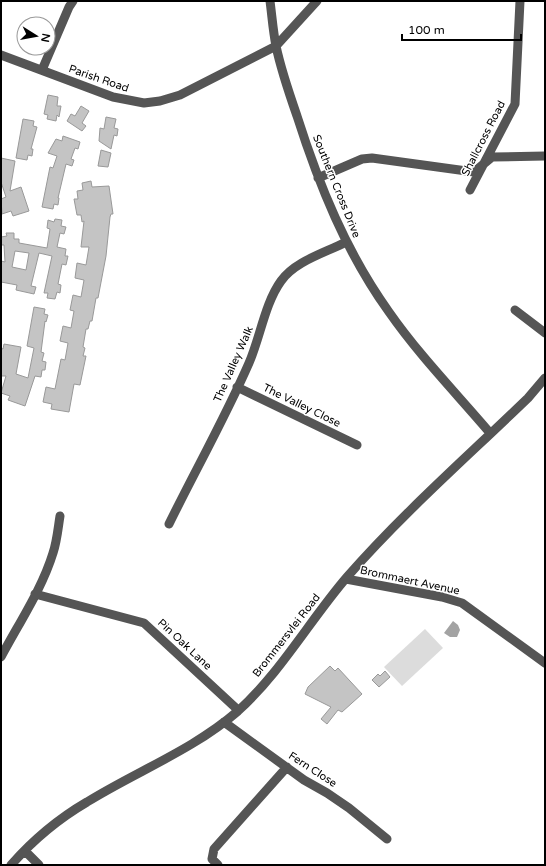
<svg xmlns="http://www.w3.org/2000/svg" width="546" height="866" font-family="'Varela Round',sans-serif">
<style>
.green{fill:#dcdcdc}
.water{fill:#a3a3a3}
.building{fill:#c4c4c4;stroke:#999;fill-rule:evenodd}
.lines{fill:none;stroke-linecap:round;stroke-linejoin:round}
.minor{stroke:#555;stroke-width:9}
.labels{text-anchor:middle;stroke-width:3;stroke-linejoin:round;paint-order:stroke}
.street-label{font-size:11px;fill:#000;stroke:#fff}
</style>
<rect width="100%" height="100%" fill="#fff"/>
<path class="green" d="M 425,629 L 443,648 L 402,686 L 384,667 Z"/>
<path class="water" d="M 453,621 L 458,625 L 460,630 L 457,637 L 450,637 L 444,633 Z"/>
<path class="building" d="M 48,95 L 58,97 L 57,106 L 61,106 L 59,117 L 57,115 L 56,121 L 47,119 L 48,115 L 44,114 Z
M 81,106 L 89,111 L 82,123 L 86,126 L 82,131 L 67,121 L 71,114 L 75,116 Z
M 106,117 L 116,119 L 114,128 L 118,129 L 117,136 L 114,135 L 111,149 L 99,141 L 100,128 L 104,129 Z
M 23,119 L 34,121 L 33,126 L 37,127 L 31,149 L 33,149 L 32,156 L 28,155 L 27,160 L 16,158 Z
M 63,136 L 80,142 L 78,149 L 75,148 L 71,159 L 74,160 L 72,166 L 66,164 L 58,198 L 59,198 L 58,205 L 54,204 L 53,209 L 42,207 L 50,167 L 53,168 L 57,156 L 48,153 L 56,139 L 62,141 Z
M 101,150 L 111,153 L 108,167 L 98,166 Z
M 1,158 L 15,161 L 10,191 L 21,187 L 29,211 L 13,216 L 11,211 L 2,214 L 1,199 L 6,197 L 1,182 Z
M 91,181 L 92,187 L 109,186 L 113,214 L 111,214 L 110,217 L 106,256 L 98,298 L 96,298 L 92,321 L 90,321 L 88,329 L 86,329 L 83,347 L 85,348 L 83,356 L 86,356 L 80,385 L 74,384 L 69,412 L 51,409 L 52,404 L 43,402 L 46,387 L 55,389 L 61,359 L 65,360 L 68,343 L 60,341 L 63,326 L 71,328 L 74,311 L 70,310 L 73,295 L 81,297 L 84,280 L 75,278 L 77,263 L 86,265 L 89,247 L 81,247 L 84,221 L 82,222 L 81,215 L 77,215 L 74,199 L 78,199 L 77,191 L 83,190 L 82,183 Z
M 55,219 L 62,220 L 61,226 L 66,227 L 64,234 L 60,233 L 57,247 L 66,249 L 65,256 L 68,256 L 66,265 L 62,264 L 58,284 L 61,285 L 60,293 L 57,292 L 55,299 L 47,298 L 48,293 L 44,293 L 52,256 L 39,253 L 31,286 L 36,287 L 34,294 L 16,290 L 17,285 L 1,282 L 1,261 L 5,262 L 4,245 L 1,245 L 1,237 L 7,236 L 6,233 L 14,233 L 14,239 L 19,239 L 19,243 L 47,248 L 50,229 L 47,228 L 48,220 L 54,222 ZM 15,251 L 29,253 L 26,270 L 12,267 Z
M 34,307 L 45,309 L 44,314 L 48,315 L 46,322 L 45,321 L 41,352 L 44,353 L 42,361 L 46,362 L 45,370 L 42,370 L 41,377 L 35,376 L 25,406 L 8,400 L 10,396 L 1,393 L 6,376 L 1,376 L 1,348 L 3,349 L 4,344 L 21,347 L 16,374 L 28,378 L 34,348 L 27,346 Z
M 330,666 L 335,671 L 338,668 L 362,694 L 342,712 L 338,710 L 327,724 L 321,719 L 331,707 L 305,694 L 308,687 Z
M 385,671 L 390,677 L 379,687 L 372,680 L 378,674 L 380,676 Z"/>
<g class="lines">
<path class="minor" d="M 270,1 C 272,16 273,31 276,46 C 281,70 289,93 297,116 C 319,185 346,252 389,312 C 419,355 456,393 490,433
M 1,55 L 113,97 L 144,103 L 160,101 L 180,95 L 276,46 L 317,1
M 42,70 L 69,7 L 73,1
M 318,178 L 362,159 L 372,158 L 474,172 L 492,157 L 545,156
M 470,190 L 515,104 L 520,1
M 515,310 L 545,333
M 237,387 L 357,445
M 169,524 C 195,471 225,418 249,363 C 260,338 265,303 281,281 C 295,261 325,253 346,242
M 346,579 L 442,597 L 462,603 L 545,663
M 35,594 L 144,623 L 238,710
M 1,657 C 19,623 42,589 53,553 C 57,541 58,528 60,516
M 224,722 L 304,780 L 327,793 L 349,808 L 387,839
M 25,851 L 39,865
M 11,865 C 33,840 58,819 87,802 C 137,771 193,750 238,711 C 281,672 310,620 347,577 C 403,513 467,457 528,398 L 545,378
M 218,865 L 212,859 L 214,849 L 287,767"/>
</g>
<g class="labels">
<g class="street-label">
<text transform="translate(99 78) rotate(19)" y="4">Parish Road</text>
<text transform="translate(483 138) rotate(-63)" y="4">Shallcross Road</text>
<text transform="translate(337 186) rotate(68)" y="4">Southern Cross Drive</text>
<text transform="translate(233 364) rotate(-66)" y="4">The Valley Walk</text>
<text transform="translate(302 405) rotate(26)" y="4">The Valley Close</text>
<text transform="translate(410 580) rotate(12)" y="4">Brommaert Avenue</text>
<text transform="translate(286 635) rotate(-52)" y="4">Brommersvlei Road</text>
<text transform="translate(185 644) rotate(43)" y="4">Pin Oak Lane</text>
<text transform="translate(313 769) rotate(33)" y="4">Fern Close</text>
</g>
</g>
<rect width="546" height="866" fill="none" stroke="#000000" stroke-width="4"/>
<g transform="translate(36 36) rotate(101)"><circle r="19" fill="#ffffff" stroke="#999999"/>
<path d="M0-3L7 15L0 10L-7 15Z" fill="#000000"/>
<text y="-6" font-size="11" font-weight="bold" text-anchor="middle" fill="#000000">N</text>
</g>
<path d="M402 34v6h119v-6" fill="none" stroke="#000000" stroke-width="2"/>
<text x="408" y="34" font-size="12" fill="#000000" stroke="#ffffff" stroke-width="3" paint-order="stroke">100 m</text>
</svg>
